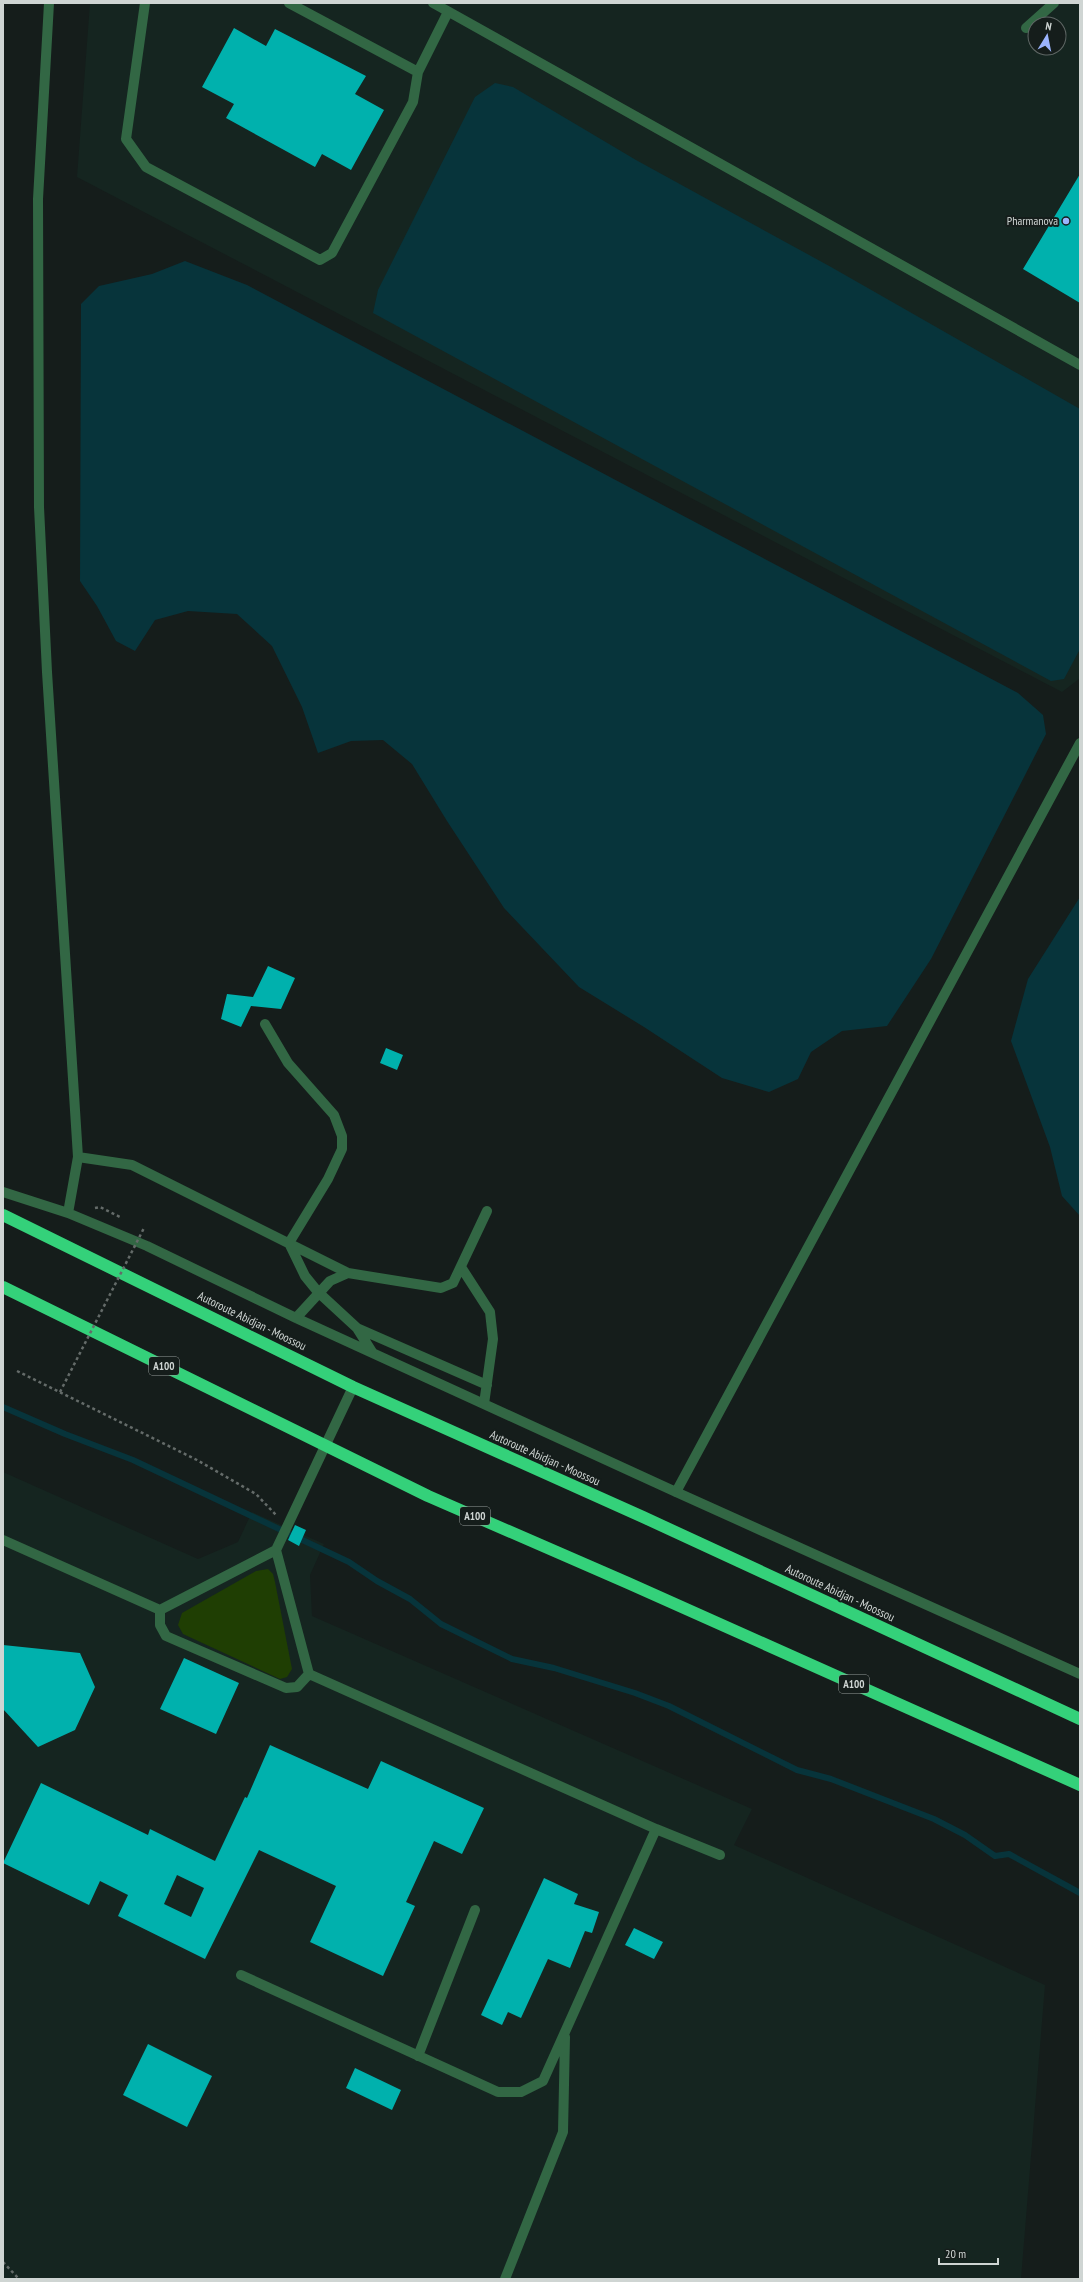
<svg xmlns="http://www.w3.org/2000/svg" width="1083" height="2282" font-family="'PT Sans Narrow',sans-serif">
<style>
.built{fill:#152520;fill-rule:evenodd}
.green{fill:#1f3e03}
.water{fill:#07343b}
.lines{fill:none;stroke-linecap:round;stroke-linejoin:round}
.stream{stroke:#07343b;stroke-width:6}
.building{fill:#00b1ad;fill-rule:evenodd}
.path{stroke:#646b69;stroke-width:2.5;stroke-dasharray:3 3;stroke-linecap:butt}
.minor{stroke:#326744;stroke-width:10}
.highway{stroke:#34d17a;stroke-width:12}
.path-bridge{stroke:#646b69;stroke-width:2.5;stroke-dasharray:3 3;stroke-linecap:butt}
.poi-dot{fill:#9bb4fd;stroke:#151d1b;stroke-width:1.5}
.labels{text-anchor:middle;stroke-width:4;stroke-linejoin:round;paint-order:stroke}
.shield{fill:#151d1b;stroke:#979e9c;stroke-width:1}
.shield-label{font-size:11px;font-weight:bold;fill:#cfd5d3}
.poi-label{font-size:12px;fill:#cfd5d3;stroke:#151d1b;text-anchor:end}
.street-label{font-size:12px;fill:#cfd5d3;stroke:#151d1b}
</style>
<rect width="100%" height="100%" fill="#151d1b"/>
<path class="built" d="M 90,3 L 1080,3 L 1079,679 L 1062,692 L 77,177 ZM 1035,24 L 1059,24 L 1059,48 L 1035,48 Z
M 3,1472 L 198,1559 L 238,1542 L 252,1512 L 324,1544 L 310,1575 L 312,1616 L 752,1809 L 734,1845 L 1045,1985 L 1021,2279 L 3,2279 Z"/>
<path class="green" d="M 268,1569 L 273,1574 L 275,1582 L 292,1669 L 287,1677 L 280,1679 L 183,1634 L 178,1625 L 182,1613 L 256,1571 Z"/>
<path class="water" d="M 495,83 L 513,87 L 636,160 L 831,267 L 1080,409 L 1080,649 L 1064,679 L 1051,681 L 373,313 L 378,290 L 475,97 Z
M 185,261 L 247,285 L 1018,693 L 1043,715 L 1046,734 L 931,959 L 887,1026 L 842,1031 L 811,1052 L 798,1079 L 769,1092 L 722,1078 L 644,1027 L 579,987 L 504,908 L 447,821 L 412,764 L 383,740 L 351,741 L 318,753 L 302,707 L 272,646 L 237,614 L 188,611 L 155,620 L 135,651 L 116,641 L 97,606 L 80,581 L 81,304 L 99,286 L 152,274 Z
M 1080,897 L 1080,1216 L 1062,1196 L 1050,1147 L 1011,1041 L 1028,979 Z"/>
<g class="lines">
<path class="stream" d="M 3,1407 L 65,1434 L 133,1460 L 349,1562 L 377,1581 L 410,1599 L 441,1624 L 512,1659 L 554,1668 L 635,1693 L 669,1706 L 797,1770 L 831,1779 L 934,1819 L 965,1835 L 995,1856 L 1009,1854 L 1080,1893"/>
</g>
<path class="building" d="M 234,28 L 266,46 L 275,29 L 366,76 L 355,94 L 384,110 L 351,170 L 322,154 L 315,167 L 226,118 L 234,104 L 202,87 Z
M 1080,174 L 1080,303 L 1023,269 Z
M 268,966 L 295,978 L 281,1009 L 251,1006 L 241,1027 L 221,1019 L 227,994 L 253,997 Z
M 386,1048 L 403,1055 L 397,1070 L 380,1063 Z
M 295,1525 L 306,1530 L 299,1546 L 288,1540 Z
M 3,1645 L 80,1653 L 95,1687 L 75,1730 L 38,1747 L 3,1709 Z
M 184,1658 L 239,1683 L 216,1734 L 160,1709 Z
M 270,1745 L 368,1789 L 381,1761 L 484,1808 L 462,1854 L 434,1841 L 406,1902 L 415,1906 L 383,1976 L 310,1942 L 336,1886 L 259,1850 L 205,1959 L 118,1916 L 128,1895 L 100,1881 L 89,1905 L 3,1863 L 41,1783 L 148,1835 L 150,1829 L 215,1861 L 245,1797 L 247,1798 ZM 177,1875 L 204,1888 L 191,1917 L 164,1904 Z
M 544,1878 L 578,1894 L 574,1904 L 599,1912 L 592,1933 L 585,1931 L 570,1968 L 548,1959 L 521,2018 L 508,2012 L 502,2025 L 481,2015 Z
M 634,1928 L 663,1942 L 654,1959 L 625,1945 Z
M 148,2044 L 212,2076 L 187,2127 L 123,2095 Z
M 355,2068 L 401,2090 L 392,2110 L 346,2088 Z"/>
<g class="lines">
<path class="path" d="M 95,1208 L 100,1207 L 120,1217
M 17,1371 L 197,1460 L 256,1494 L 276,1515
M 3,2262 L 19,2279"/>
<path class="minor" d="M 49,3 L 38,199 L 39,507 L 47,672 L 78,1157 L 68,1213
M 145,3 L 126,139 L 146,167 L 320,260 L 332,253 L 413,102 L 418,72 L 448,12
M 289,3 L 418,72
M 433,3 L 1080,365
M 1026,28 L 1054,3
M 265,1024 L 288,1063 L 334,1115 L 342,1136 L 342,1149 L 328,1179 L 289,1243 L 305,1276 L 318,1292 L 357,1328 L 372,1352
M 78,1157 L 132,1165 L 348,1273 L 441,1288 L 453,1283 L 487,1211
M 3,1192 L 68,1213 L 147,1246 L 296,1318 L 676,1492 L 1080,1674
M 461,1267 L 490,1312 L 493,1339 L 484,1404
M 296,1318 L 330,1281 L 348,1273
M 357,1328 L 487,1385
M 676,1492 L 1080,743
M 3,1540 L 160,1610 L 276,1550 L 353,1387
M 276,1550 L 309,1674
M 160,1610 L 160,1625 L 166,1636 L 286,1688 L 297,1687 L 309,1674
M 309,1674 L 656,1829 L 720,1855
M 241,1975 L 498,2092 L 521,2092 L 543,2081 L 656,1829
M 418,2056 L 475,1910
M 505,2279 L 563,2132 L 565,2037"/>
<path class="highway" d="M 3,1215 L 353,1387 L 643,1517 L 1080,1719
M 3,1287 L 428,1496 L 628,1583 L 1080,1785"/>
<path class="path-bridge" d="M 60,1392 L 144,1228"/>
</g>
<circle class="poi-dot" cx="1066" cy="221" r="4"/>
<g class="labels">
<g class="shield">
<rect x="149" y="1357" width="30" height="18" rx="3"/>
<rect x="460" y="1507" width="30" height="18" rx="3"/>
<rect x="839" y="1675" width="30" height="18" rx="3"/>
</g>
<g class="shield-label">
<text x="164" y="1370">A100</text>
<text x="475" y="1520">A100</text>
<text x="854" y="1688">A100</text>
</g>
<g class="poi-label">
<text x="1058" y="225">Pharmanova</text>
</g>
<g class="street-label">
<text transform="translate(252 1321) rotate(26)" y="4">Autoroute Abidjan - Moossou</text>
<text transform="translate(545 1458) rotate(24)" y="4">Autoroute Abidjan - Moossou</text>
<text transform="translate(840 1593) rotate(25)" y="4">Autoroute Abidjan - Moossou</text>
</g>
</g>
<rect width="1083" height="2282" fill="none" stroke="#cfd5d3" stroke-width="8"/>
<g transform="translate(1047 36) rotate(10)"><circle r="19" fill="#151d1b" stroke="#5f6765"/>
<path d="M0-3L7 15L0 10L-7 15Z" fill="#9bb4fd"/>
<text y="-6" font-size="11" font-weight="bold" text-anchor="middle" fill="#cfd5d3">N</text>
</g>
<path d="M939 2258v6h59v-6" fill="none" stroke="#cfd5d3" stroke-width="2"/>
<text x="945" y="2258" font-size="12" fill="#cfd5d3" stroke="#151d1b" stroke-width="3" paint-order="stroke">20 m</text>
</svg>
